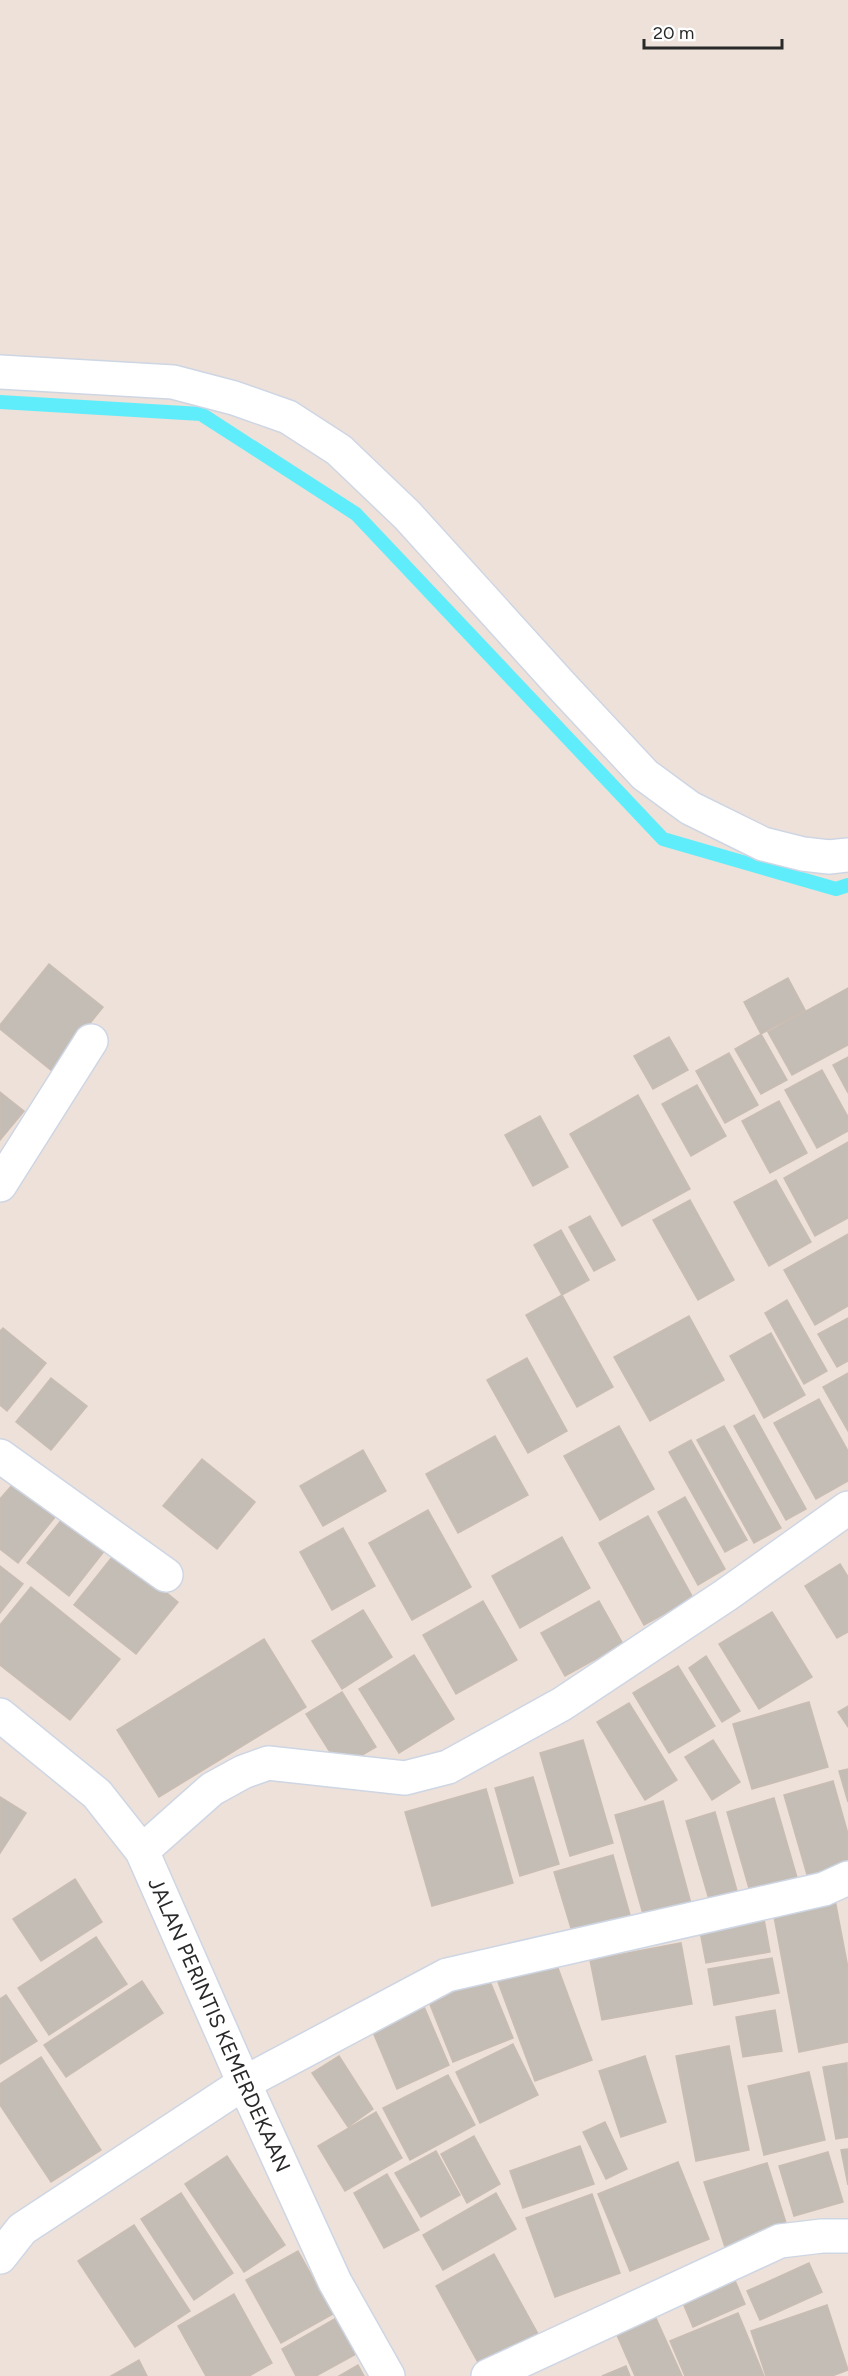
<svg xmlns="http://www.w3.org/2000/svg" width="848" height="2376" font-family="Figtree,sans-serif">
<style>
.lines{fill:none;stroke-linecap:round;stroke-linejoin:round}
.stream{stroke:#60edfb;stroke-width:14}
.building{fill:#c4bdb5;stroke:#c9bdb3;stroke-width:1.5}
.minor-casing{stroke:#ced6e4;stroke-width:36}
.tertiary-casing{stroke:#ced6e4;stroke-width:36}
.minor{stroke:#fff;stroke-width:33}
.tertiary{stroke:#fff;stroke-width:33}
.labels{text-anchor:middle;stroke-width:4.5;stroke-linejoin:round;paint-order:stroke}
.street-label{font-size:21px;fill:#292929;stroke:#fff}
</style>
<rect width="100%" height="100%" fill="#ede1d9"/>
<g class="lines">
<path class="stream" d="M 0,402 L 201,414 L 356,514 L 663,839 L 836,889 L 848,885"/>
</g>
<path class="building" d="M 49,964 L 103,1007 L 52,1071 L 0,1029 L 0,1025 Z
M 788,978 L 805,1010 L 761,1034 L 744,1002 Z
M 848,988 L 848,1045 L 792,1075 L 768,1032 Z
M 761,1034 L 787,1080 L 761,1094 L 735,1049 Z
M 669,1037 L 688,1070 L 653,1089 L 634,1056 Z
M 729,1053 L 758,1105 L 725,1123 L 696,1071 Z
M 848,1057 L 848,1093 L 833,1065 Z
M 822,1070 L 848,1117 L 848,1131 L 817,1148 L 785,1090 Z
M 697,1085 L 726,1136 L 691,1156 L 662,1104 Z
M 0,1092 L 24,1111 L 0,1140 Z
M 638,1095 L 690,1189 L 622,1226 L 570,1134 Z
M 779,1101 L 807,1153 L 770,1173 L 742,1121 Z
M 540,1116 L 568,1167 L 533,1186 L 505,1135 Z
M 848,1142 L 848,1218 L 815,1236 L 784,1178 Z
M 776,1180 L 811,1242 L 769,1266 L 734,1202 Z
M 690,1200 L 734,1280 L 698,1300 L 653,1220 Z
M 590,1216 L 615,1260 L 594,1271 L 569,1227 Z
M 561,1230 L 589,1280 L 562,1295 L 534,1245 Z
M 848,1234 L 848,1306 L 815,1325 L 784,1270 Z
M 562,1295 L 613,1387 L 577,1407 L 526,1315 Z
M 787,1300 L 827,1371 L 804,1384 L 765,1313 Z
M 689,1316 L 724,1380 L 650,1421 L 614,1357 Z
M 848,1318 L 848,1361 L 837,1367 L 818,1334 Z
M 3,1328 L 46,1363 L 7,1411 L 0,1405 L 0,1331 Z
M 771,1333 L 805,1395 L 764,1418 L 730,1356 Z
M 527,1358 L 567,1431 L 528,1453 L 487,1380 Z
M 848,1373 L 848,1431 L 823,1387 Z
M 51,1378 L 87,1406 L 51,1450 L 16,1422 Z
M 819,1399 L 848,1451 L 848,1481 L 816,1499 L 774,1423 Z
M 754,1415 L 806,1509 L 786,1520 L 734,1426 Z
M 619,1426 L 654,1489 L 600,1520 L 564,1456 Z
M 724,1426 L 781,1528 L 754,1543 L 697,1440 Z
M 495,1436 L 528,1495 L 458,1533 L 426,1474 Z
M 691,1440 L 747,1540 L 725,1552 L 669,1452 Z
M 363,1450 L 386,1491 L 323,1526 L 300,1486 Z
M 202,1459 L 255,1502 L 217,1549 L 163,1506 Z
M 13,1484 L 55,1517 L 18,1563 L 0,1549 L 0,1499 Z
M 685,1497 L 725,1569 L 698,1585 L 658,1512 Z
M 71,1508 L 112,1541 L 69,1596 L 27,1563 Z
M 428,1510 L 471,1587 L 412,1620 L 369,1543 Z
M 648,1516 L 693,1598 L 644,1625 L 599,1543 Z
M 343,1528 L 375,1586 L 332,1610 L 300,1552 Z
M 562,1537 L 590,1588 L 520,1628 L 492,1576 Z
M 116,1552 L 178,1602 L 136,1654 L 74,1605 Z
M 840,1564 L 848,1577 L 848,1632 L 837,1638 L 805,1586 Z
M 0,1566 L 23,1584 L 0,1613 Z
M 31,1587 L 120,1659 L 70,1720 L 0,1665 L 0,1625 Z
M 483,1601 L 517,1660 L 456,1694 L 423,1635 Z
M 599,1601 L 623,1644 L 565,1676 L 541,1633 Z
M 363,1610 L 392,1657 L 342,1689 L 312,1641 Z
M 772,1612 L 812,1677 L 759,1709 L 719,1644 Z
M 264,1639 L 306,1707 L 159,1797 L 117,1730 Z
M 414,1655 L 454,1719 L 399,1753 L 359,1689 Z
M 706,1656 L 740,1711 L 722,1722 L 689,1668 Z
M 678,1666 L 715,1726 L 669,1753 L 633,1693 Z
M 342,1692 L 376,1747 L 340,1768 L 306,1714 Z
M 809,1702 L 828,1767 L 752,1789 L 733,1724 Z
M 629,1703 L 677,1780 L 645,1800 L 597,1722 Z
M 848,1706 L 848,1727 L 838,1712 Z
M 583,1740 L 613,1843 L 570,1856 L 540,1753 Z
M 713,1740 L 740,1782 L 712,1800 L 685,1757 Z
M 848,1769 L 848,1802 L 839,1771 Z
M 533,1777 L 559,1864 L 520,1876 L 495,1788 Z
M 833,1781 L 848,1834 L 848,1867 L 808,1878 L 784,1795 Z
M 486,1789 L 513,1883 L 432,1906 L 405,1812 Z
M 0,1797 L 26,1813 L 0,1853 Z
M 774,1798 L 798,1881 L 751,1895 L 727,1812 Z
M 663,1801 L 692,1907 L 645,1921 L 615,1815 Z
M 715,1812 L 739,1898 L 711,1906 L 686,1821 Z
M 613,1855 L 632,1922 L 574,1938 L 554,1872 Z
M 75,1879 L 102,1922 L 41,1961 L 13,1919 Z
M 835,1900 L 848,1968 L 848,2042 L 799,2052 L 773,1911 Z
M 763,1914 L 770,1952 L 706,1963 L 699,1926 Z
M 96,1937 L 127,1984 L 49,2035 L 18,1988 Z
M 681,1943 L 692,2004 L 602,2020 L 590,1960 Z
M 772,1958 L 779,1993 L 714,2005 L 708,1969 Z
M 555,1960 L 592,2060 L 535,2081 L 498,1982 Z
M 487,1974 L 513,2038 L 453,2062 L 427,1997 Z
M 142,1981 L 163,2013 L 66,2077 L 44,2045 Z
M 6,1995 L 37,2041 L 0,2064 L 0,1999 Z
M 422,2002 L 449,2065 L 397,2089 L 370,2025 Z
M 775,2010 L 782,2051 L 743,2057 L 736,2017 Z
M 513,2044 L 538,2095 L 480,2123 L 456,2072 Z
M 729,2046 L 749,2150 L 696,2161 L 676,2056 Z
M 339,2056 L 373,2109 L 348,2127 L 312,2073 Z
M 645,2056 L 666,2122 L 621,2137 L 599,2071 Z
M 41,2057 L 101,2150 L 51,2182 L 0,2105 L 0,2084 Z
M 847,2063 L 848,2137 L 836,2139 L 823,2067 Z
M 809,2072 L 825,2140 L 764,2155 L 748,2086 Z
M 448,2075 L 475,2125 L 410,2160 L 383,2108 Z
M 376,2112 L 402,2158 L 345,2191 L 318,2146 Z
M 605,2122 L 627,2169 L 606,2179 L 583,2132 Z
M 474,2136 L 500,2184 L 467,2203 L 441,2154 Z
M 580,2146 L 594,2184 L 523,2208 L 510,2171 Z
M 848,2149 L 848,2185 L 841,2150 Z
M 436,2151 L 460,2195 L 421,2217 L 395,2173 Z
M 828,2152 L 843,2202 L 794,2216 L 779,2166 Z
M 227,2156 L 285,2245 L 244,2272 L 185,2184 Z
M 678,2162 L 709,2239 L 630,2271 L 598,2194 Z
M 767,2163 L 787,2226 L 725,2247 L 704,2182 Z
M 387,2174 L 419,2230 L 384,2248 L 354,2193 Z
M 181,2193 L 233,2273 L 194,2300 L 141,2219 Z
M 496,2193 L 516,2229 L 443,2270 L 423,2235 Z
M 592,2194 L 620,2273 L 555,2297 L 526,2218 Z
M 134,2225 L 190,2311 L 135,2347 L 78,2261 Z
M 298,2251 L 333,2314 L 281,2343 L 246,2280 Z
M 494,2254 L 538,2334 L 480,2366 L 436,2286 Z
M 809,2263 L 822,2292 L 760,2320 L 747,2291 Z
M 730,2269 L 745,2304 L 693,2327 L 678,2291 Z
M 234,2294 L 272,2363 L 249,2376 L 206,2376 L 178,2326 Z
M 827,2305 L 848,2370 L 832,2376 L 766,2376 L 751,2331 Z
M 738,2313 L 764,2376 L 685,2376 L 670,2341 Z
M 655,2316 L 682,2376 L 635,2376 L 616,2333 Z
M 338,2317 L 358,2353 L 316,2376 L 296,2376 L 282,2349 Z
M 139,2360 L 147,2376 L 111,2376 Z
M 358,2365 L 364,2376 L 339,2376 Z
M 626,2366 L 630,2376 L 602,2376 Z"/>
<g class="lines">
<g class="minor-casing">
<path id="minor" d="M 0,372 L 173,382 L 234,398 L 288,417 L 339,450 L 407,515 L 561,685 L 645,775 L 690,808 L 763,844 L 803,854 L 829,857 L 848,855
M 0,1185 L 91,1041
M 0,1456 L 166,1575
M 142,1851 L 212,1789 L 243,1772 L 268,1763 L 405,1778 L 448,1767 L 562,1704 L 726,1595 L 848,1508
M 0,2257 L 22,2229 L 244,2083 L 447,1975 L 824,1889 L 848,1878
M 488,2376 L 780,2241 L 822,2236 L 848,2236"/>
</g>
<g class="tertiary-casing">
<g id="tertiary">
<path id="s1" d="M 0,1715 L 97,1794 L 142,1851 L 244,2083 L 335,2282 L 388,2376"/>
</g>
</g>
<use href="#minor" class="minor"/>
<use href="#tertiary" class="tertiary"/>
</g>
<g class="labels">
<g class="street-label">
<text dy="7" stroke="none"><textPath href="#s1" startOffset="388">JALAN PERINTIS KEMERDEKAAN</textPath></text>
</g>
</g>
<path d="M644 39v9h138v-9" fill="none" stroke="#292929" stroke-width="3"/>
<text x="653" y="39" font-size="18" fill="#292929" stroke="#ffffff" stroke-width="4.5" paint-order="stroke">20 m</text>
</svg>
